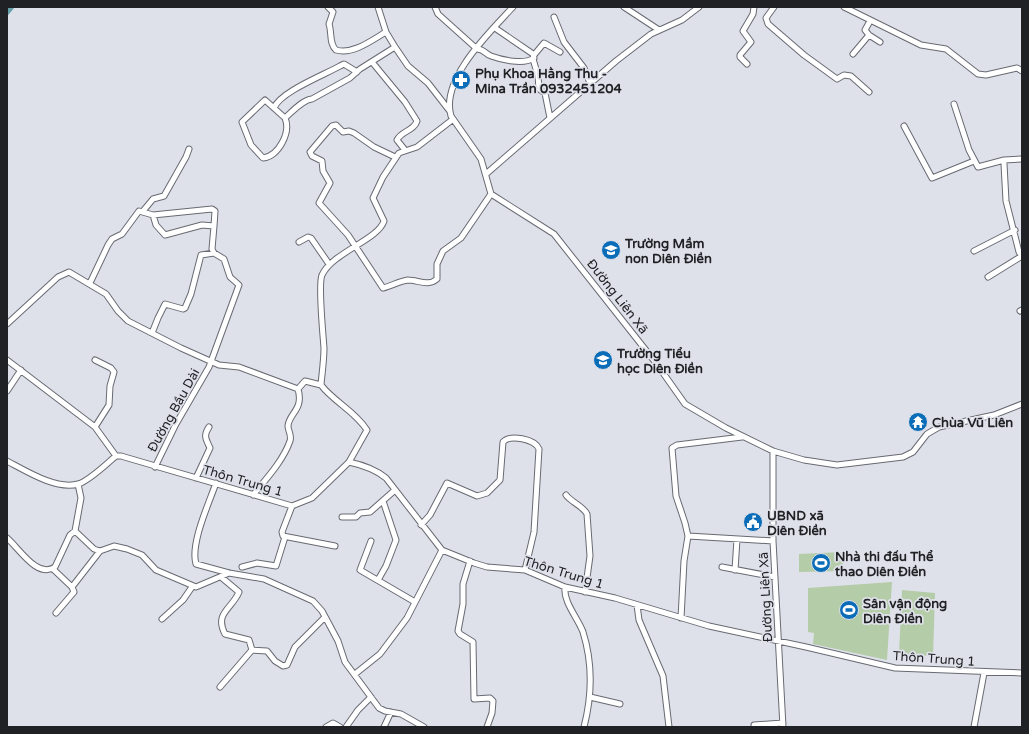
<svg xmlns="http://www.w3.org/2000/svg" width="1029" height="734" font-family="'Varela Round',sans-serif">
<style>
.green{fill:#b4cca7}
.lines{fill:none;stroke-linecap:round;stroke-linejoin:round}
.canal{stroke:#66a0ab;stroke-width:4.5}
.street-casing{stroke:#686a72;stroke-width:7}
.street{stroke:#fff;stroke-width:5}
.labels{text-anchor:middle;stroke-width:3.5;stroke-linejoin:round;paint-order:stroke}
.poi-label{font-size:13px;font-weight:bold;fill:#202124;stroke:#dfe1ea;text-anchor:start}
.street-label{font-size:13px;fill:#202124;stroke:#dfe1ea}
</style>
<rect width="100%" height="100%" fill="#dfe1ea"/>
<path class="green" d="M 843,552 L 843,571 L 799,572 L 799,554 Z
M 892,582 L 887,660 L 813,644 L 814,633 L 808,632 L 808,588 Z
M 902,590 L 935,593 L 933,656 L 899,654 Z"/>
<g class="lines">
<path class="canal" d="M 7,13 L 12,7"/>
<g class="street-casing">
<path id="street" d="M 328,7 L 333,12 L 329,24 C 332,32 329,44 336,50 C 353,55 372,40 386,32
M 378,7 L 386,32 L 395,47 L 408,66 L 428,83 L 449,110
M 435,7 L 438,14 L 477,49 C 484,49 485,54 491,56 C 502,60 524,65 534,58 L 533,54 L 495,28
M 513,7 C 490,32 440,79 451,116 L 481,159 L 491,194 L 554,234 L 656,363 L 685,404 L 726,428 L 773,451 L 773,541 L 783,727
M 624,7 L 659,30
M 774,7 L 766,18 L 768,24 L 804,55 L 837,79 L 844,75 L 851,76 L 869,92
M 844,7 L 921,45 L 946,49 L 978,74 L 986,75 L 1017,68 L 1022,71
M 554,17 L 564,42 L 584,68 L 590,83
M 870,21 L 865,30 L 869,35 L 880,42
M 853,54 L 869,35
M 534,55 L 544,43 L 560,52
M 533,59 L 538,76 L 539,89 L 545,93 L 550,118
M 372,62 L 405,102 L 417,121 C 414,131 401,131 397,140 L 405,150
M 747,64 L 740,57 L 740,55 L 751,42 L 743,31 L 753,14 L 754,7
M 954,104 L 969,150 L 978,167 L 1004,160
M 274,108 C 280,92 324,75 340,66 L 344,64 L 357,72
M 285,118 L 265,100 L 242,122 L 251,145 L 263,158 C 279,156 291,132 285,118 C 292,112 302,100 312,99 L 350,78 L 360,69 L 395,47
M 904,126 L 932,178 L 974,161
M 395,157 L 374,147 L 354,133 L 349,131 L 343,132 L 336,125 L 332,126 L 310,152 L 312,156 L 322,161 L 323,171 L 330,183 L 319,203 L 348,235 L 383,288 C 391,286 400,281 408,280 C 418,280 428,287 437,279 L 437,264 L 443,251 L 461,238 L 491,194
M 486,174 L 616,61 L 651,34 L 682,20 L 699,7
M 143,211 L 153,199 L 164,196 L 186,157 L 189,149
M 153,215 L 212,209 L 215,211 L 214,226
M 299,242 L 308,237 L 311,238 L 329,264
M 974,251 L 1015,230
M 988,277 L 1022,256 L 1019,252 L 1006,201 L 1004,164 L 1004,160 L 1022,159
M 90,283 L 108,245 L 112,239 L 122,234 L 139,211 L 153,215 L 156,225 L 165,235 L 202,225 L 214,226 L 212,249 L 214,253 L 224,259 L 230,277 L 239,285 L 209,367 L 176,424 L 155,467
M 1020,311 L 1022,310
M 7,324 L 58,277 L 69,272 L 106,294 L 118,311 L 128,321 L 181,348 L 219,365 L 239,367 L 298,389 L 305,381 L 321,385
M 152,333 L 158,318 L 165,304 L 183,309 L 185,308 L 191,294 L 201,255 L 214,253
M 7,360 L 95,427 L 116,456
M 7,391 L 21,370
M 95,427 L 109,405 L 110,386 L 114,372 L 111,368 L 95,360
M 773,451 L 804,460 L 837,465 L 903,457 L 913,452 L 927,434 L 939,427 L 994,415 L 1022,404
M 7,461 C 26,471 56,490 78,484 C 89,481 106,464 116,456 L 121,456 L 292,506 L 312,498 L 349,462 C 363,465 375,469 386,478 L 442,550 L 474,563 L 487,567 L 525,570 L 565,587 L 615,598 L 709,626 L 806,647 L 895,668 L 1022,673
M 349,462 L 367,430 C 355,411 334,402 321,385 C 322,373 324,360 324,348 C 323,334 318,284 322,275 C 333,252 378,240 384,221 L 373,198 L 383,177 L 399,153 L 417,147 L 452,120
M 196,478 L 210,448 C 206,439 203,436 209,427
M 216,483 C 209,503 190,544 196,564 L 229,573 L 264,579 L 313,601 L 322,611 L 338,641 L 345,662 L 379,708 L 385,711 L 401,714 L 424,727
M 78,484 L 81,498 L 75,531 L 94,549 L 100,551 L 114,546 L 127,549 L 142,555 L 156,570 L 196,587 L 229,573
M 253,495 C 266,479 283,461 290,441 C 292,435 288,431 288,426 C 289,413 304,410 298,389
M 566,495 C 571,502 583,506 587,514 L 590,556 L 585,592
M 292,506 L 282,532 L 283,536 L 335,546
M 342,517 L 356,517 L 360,513 L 370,512 L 395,490
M 421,525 L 430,515 L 447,483 L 477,496 L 487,493 L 500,480 L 503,442 C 510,434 535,439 539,449 L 534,532 L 525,570
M 688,536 L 773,541
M 7,538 C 19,548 37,579 55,567 L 70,535 L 75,531
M 371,541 L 360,570 L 415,602
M 470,561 L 463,584 L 463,604 L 458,631 L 460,634 L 473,642 L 474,699 L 490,698 L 493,701 L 492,713 L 487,727
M 242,567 L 257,563 L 276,566 L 285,537
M 722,567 L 775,577
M 53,569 L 72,587 L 100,551
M 735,570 L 737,539
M 221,577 L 239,592 C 232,609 214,613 225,634 L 249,640 L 252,650 L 267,651 L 275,661 L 283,666 L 287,665 L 295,647 L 325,617
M 378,580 L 386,566 L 396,540 L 383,501
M 565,587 C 563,602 578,618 583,632 C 593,664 592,696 584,727
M 637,605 L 639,620 L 663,676 L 669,727
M 56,613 L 74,592 L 72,587
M 681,618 L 684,561 L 688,536 L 685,523 L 676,496 L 672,448 L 677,445 L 742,437
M 162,619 L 183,600 L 192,587
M 355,674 L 380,654 L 407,618 L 442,550
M 220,687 L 252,650
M 590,697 L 620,704
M 754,725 L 783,723
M 326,727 L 333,723 L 340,727
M 346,727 L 358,710 L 371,697
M 384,727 L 391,712
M 974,727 L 984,673"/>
</g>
<use href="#street" class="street"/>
</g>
<defs>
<g id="pharmacy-disc" transform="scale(1)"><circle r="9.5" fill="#0b6cb8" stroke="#dfe1ea"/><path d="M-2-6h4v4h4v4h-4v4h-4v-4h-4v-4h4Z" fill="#fff"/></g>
<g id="school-disc" transform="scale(1)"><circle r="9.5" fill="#0b6cb8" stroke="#dfe1ea"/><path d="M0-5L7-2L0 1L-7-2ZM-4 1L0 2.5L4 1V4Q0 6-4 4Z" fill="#fff"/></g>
<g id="temple-disc" transform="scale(1)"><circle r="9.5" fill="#0b6cb8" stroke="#dfe1ea"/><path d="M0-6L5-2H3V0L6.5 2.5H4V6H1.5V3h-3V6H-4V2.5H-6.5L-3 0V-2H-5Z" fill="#fff"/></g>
<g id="civic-disc" transform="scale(1)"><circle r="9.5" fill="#0b6cb8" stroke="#dfe1ea"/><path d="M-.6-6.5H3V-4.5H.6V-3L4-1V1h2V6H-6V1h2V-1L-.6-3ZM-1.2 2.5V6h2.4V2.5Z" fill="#fff"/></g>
<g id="stadium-disc" transform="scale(1)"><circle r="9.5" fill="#0b6cb8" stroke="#dfe1ea"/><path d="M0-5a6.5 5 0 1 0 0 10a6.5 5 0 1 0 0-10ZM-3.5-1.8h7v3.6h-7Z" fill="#fff"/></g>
</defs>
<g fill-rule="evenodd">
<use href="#pharmacy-disc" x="461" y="80"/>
<use href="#school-disc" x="611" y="250"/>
<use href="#school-disc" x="603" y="360"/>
<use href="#temple-disc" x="918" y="422"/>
<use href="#civic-disc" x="753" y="522"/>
<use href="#stadium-disc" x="821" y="563"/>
<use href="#stadium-disc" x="849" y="610"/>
</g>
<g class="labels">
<g class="poi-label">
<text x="475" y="78">Phụ Khoa Hằng Thu -<tspan x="475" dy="15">Mina Trần 0932451204</tspan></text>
<text x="625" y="248">Trường Mầm<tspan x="625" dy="15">non Diên Điền</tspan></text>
<text x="617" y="358">Trường Tiểu<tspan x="617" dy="15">học Diên Điền</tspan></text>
<text x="932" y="427">Chùa Vũ Liên</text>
<text x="767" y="520">UBND xã<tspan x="767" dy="15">Diên Điền</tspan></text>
<text x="835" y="561">Nhà thi đấu Thể<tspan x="835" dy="15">thao Diên Điền</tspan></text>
<text x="863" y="608">Sân vận động<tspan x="863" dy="15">Diên Điền</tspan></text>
</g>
<g class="street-label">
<text transform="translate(618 296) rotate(52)" y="5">Đường Liên Xã</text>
<text transform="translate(173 410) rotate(-61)" y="5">Đường Bầu Dài</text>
<text transform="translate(243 480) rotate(16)" y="5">Thôn Trung 1</text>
<text transform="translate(564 572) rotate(17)" y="5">Thôn Trung 1</text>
<text transform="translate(765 597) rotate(-93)" y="5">Đường Liên Xã</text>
<text transform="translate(934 658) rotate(4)" y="5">Thôn Trung 1</text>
</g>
</g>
<rect width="1029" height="734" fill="none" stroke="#202124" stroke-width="16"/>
</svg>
